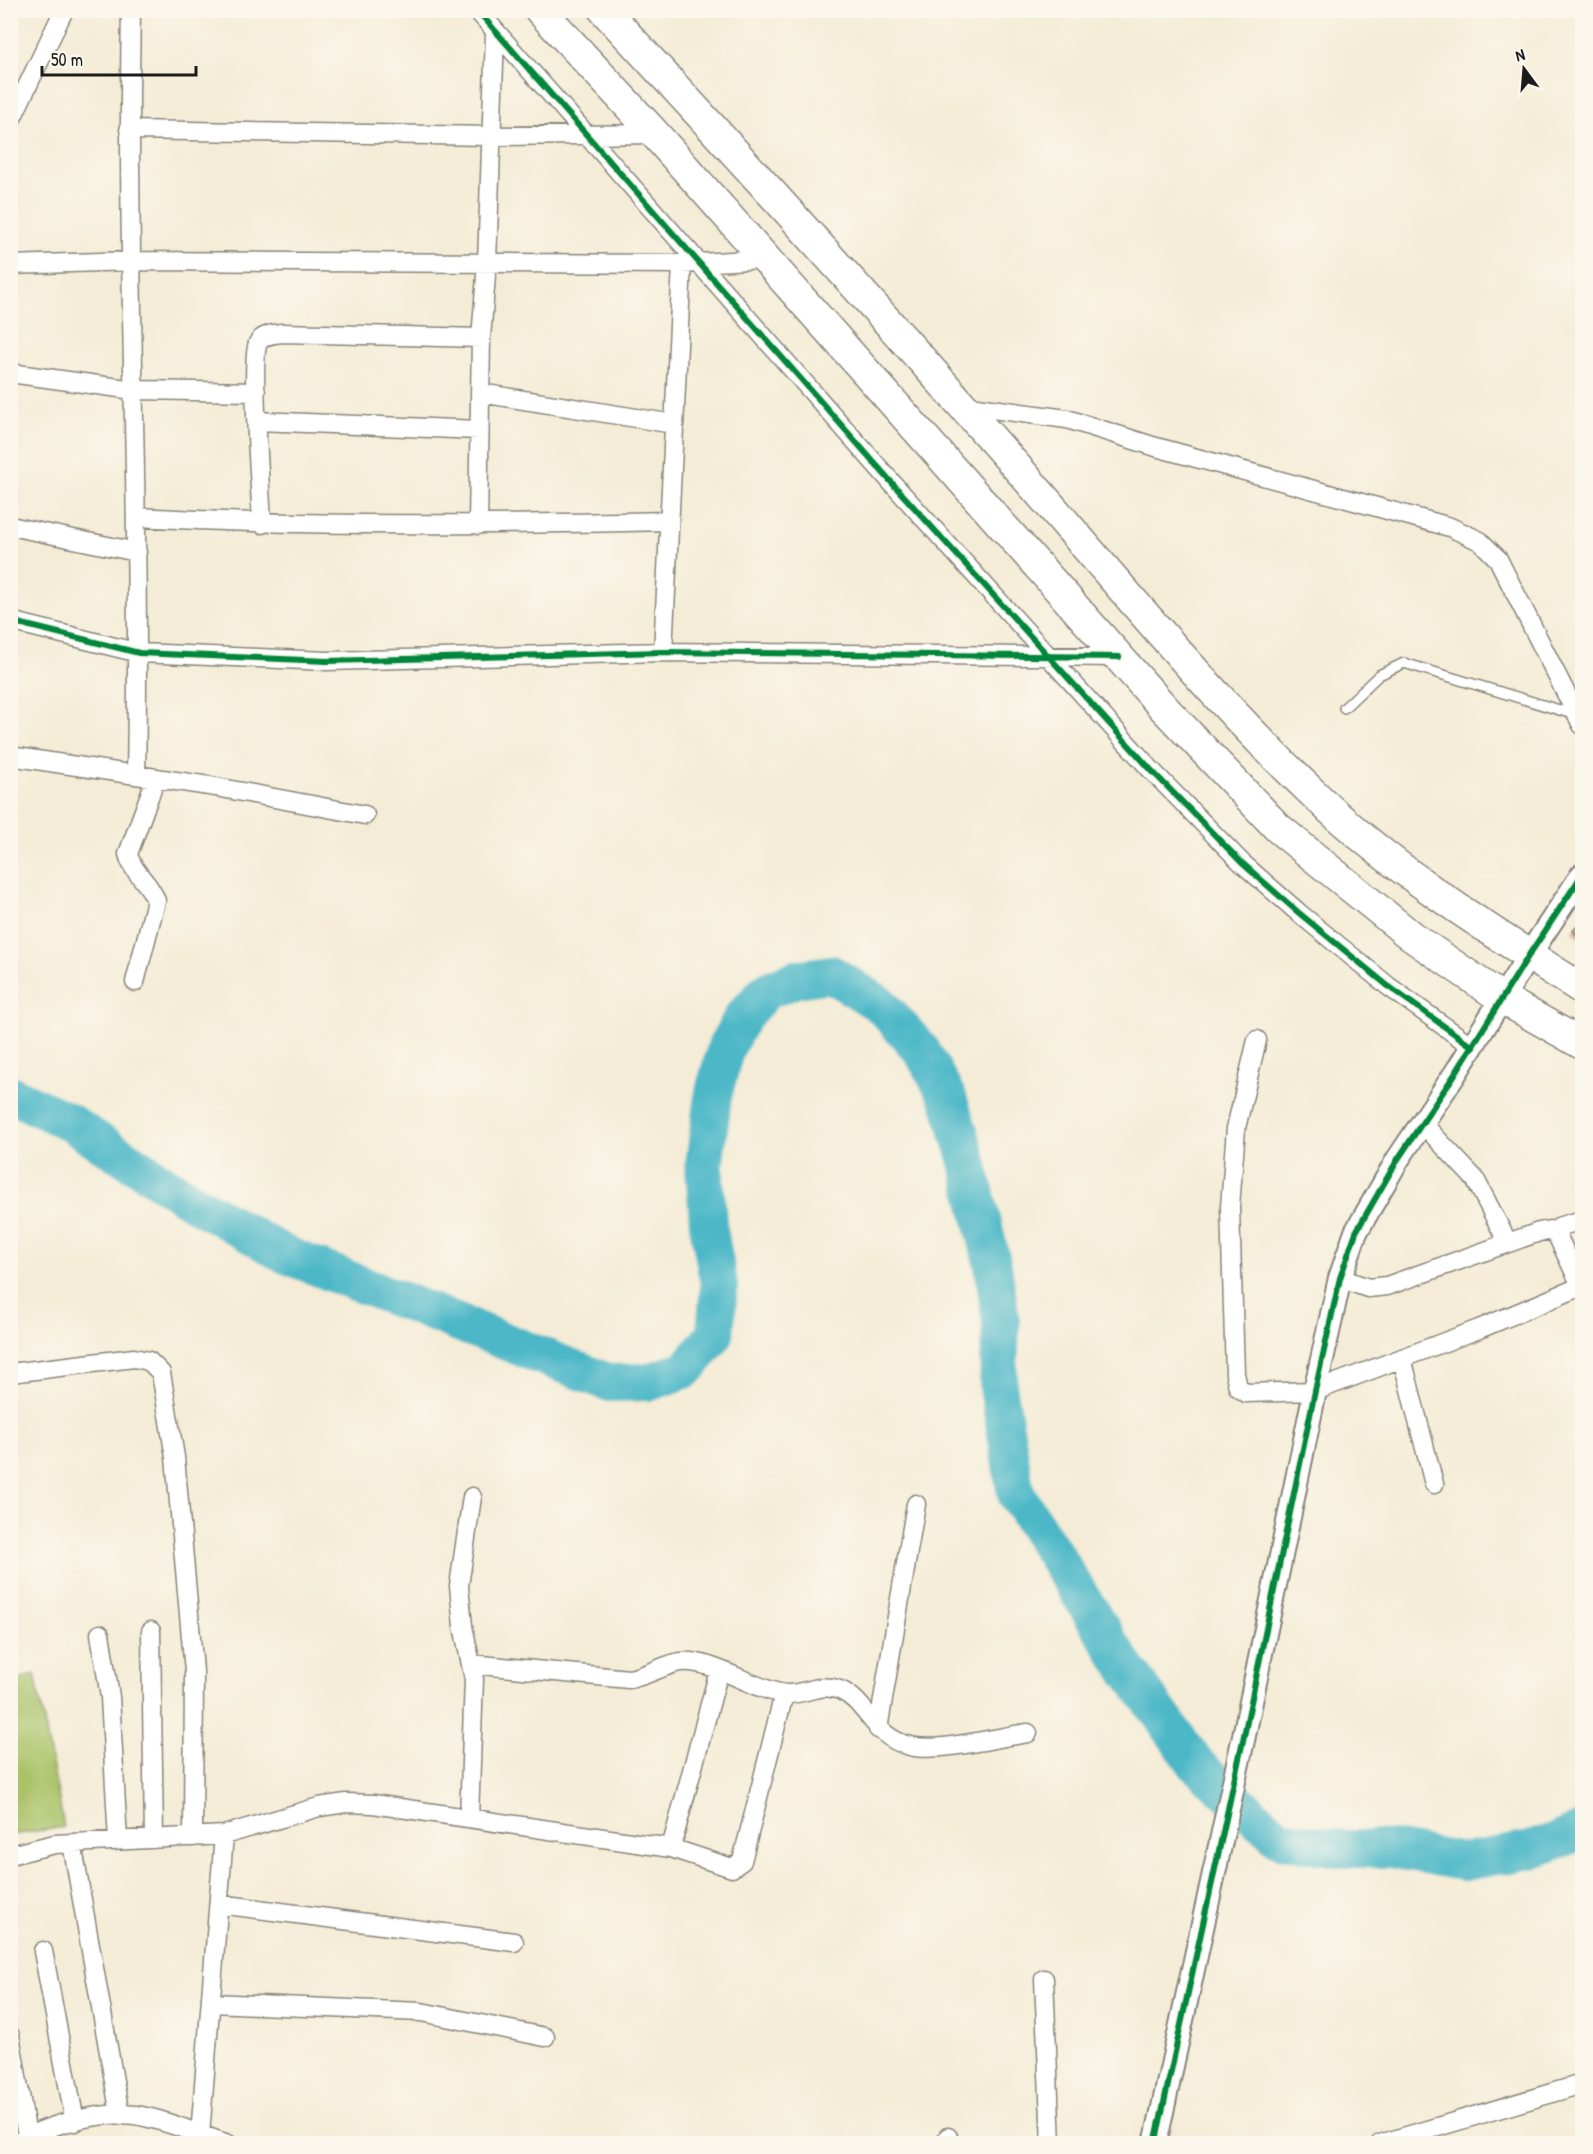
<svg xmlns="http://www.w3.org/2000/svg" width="1593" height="2154" font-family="'Patrick Hand',sans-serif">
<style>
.green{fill:#aac268;stroke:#636f42;stroke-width:1.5}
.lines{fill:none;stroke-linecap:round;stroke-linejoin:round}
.river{stroke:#4bb7c7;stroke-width:38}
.building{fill:#d49379}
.service-casing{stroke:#888479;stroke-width:12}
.minor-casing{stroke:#888479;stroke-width:21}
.tertiary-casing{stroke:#888479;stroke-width:26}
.trunk-casing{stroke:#888479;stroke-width:33}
.service{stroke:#fff;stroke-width:9}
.minor{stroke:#fff;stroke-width:18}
.tertiary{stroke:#fff;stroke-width:22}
.trunk{stroke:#fff;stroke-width:30}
.cycleway-casing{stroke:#fbf7ec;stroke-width:10}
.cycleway{stroke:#00873e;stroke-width:6}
</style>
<rect width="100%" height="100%" fill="#fbf7ec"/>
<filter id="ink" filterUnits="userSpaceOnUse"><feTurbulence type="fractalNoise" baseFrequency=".0167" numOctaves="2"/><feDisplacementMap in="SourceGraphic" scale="12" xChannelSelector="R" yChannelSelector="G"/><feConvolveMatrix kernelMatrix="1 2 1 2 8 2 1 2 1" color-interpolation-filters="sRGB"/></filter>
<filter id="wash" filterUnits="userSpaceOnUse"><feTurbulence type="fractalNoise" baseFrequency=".008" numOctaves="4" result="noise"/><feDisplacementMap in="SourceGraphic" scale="24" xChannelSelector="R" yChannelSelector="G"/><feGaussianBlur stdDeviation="1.35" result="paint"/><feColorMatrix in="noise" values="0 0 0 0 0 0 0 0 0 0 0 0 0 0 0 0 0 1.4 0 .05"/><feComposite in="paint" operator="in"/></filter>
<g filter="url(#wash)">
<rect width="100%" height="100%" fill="#f4ecd6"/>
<path class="green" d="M 35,1674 L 64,1827 L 11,1835 L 11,1683 Z"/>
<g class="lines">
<path class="river" d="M 10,1094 L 69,1122 L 195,1203 L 284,1254 L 610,1383 L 650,1382 L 687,1369 L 715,1334 L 719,1285 L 708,1224 L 704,1166 L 713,1096 L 726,1047 L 743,1016 L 766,991 L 796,979 L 831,974 L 881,1005 L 922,1051 L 948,1098 L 967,1158 L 993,1266 L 1001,1322 L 998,1386 L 1016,1494 L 1121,1660 L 1197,1765 L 1280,1839 L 1343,1849 L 1392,1849 L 1463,1862 L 1531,1850 L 1582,1831"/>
</g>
<g id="blocks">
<path class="building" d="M 1582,920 L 1582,939 L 1573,931 Z"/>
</g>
</g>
<g filter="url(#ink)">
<use href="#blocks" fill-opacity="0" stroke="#888479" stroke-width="1.5"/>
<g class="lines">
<g class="service-casing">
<path id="service" d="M 1344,708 L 1379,675 L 1404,663 L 1576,715"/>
</g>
<g class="minor-casing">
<path id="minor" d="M 131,10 C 126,265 141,520 136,775
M 477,10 L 893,484 L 1153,772 L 1242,863 L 1299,913 L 1388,986 L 1473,1047
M 10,122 L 64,10
M 129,130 L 491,136 L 655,134
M 10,265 L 131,261 L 682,264 L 764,259
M 10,373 L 134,390 L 256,392
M 480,393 L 674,424
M 962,405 L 1067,419 L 1156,447 L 1450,527 L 1480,541 L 1498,559 L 1582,725
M 258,421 L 479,430
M 136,517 C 314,527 491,525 669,521
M 262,524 C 261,495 250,360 258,343 C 263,334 274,334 283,333 L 481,338
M 478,525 L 481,338 L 487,263 L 495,34
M 10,526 L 137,552
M 10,621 L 139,653 L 327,661 L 663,652 L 1119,657
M 663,652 L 682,264
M 10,756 L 216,787 L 365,815
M 135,982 L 156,901 C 150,882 132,873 128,854 L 156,778
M 1257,1040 L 1236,1128 L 1230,1207 L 1235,1374 L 1238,1387 L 1246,1393 L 1315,1391 L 1479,1329 L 1582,1286
M 1422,1123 L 1475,1179 L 1508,1243
M 1557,1235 L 1561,1226 L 1582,1220
M 1340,1278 L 1368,1288 L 1387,1286 L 1539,1232 L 1550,1230 L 1557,1235 L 1582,1288
M 1402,1358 L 1434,1484
M 10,1373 L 134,1358 L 149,1361 L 161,1373 L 175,1457 L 194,1671 L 193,1837
M 151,1631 L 154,1839
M 100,1634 L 110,1697 L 118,1841
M 471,1664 L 629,1679 C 647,1676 668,1663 681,1662 C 713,1659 755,1691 786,1694 C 805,1695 820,1682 840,1690 C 868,1702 872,1737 910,1746 C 936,1753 999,1737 1028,1733
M 878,1729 L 916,1504
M 469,1818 L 474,1679 L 463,1626 L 459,1586 L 472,1497
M 72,1843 L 120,2115
M 671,1848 L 719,1671
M 10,1855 L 55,1844 L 224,1835 L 319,1807 L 346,1803 L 373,1804 L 671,1848 L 732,1868 L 742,1861 L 784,1694
M 219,1904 L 514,1942
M 43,1951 L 75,2122
M 1044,1979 L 1051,2144
M 212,2003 L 421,2012 L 545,2037
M 10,2035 L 27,2136
M 200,2135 L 224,1835
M 948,2137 L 949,2144
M 15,2144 C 44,2125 100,2111 135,2115 C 164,2119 200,2135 228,2144
M 1380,2144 L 1582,2084"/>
</g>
<g class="tertiary-casing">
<path id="tertiary" d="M 1155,2144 L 1245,1731 L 1315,1391 L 1340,1278 L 1356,1232 L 1398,1159 L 1455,1074 L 1529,955 L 1582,875"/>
</g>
<g class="trunk-casing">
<path id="trunk" d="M 540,10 L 655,134 L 1164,708 L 1278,828 L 1411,936 L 1503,999 L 1582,1044
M 604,10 C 748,166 890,323 1030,482 C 1123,589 1214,700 1317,797 C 1395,872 1491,931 1582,989"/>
</g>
<use href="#service" class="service"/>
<use href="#minor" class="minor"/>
<use href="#tertiary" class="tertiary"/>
<use href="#trunk" class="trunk"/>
<g class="cycleway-casing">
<path id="cycleway" d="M 477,10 L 893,484 L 1153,772 L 1242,863 L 1299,913 L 1388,986 L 1473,1047
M 10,621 L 139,653 L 327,661 L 663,652 L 1119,657
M 1155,2144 L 1245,1731 L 1315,1391 L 1340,1278 L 1356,1232 L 1398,1159 L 1455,1074 L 1529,955 L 1582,875"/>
</g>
<use href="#cycleway" class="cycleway"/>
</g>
</g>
<rect width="1593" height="2154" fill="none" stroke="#fbf7ec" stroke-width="36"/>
<g transform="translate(1524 69) rotate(344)" stroke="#fbf7ec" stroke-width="4.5" paint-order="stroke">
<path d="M0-4.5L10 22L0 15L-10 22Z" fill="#1c1c1c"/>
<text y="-9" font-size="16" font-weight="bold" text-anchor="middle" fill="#1c1c1c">N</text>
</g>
<path d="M42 66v9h154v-9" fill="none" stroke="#1c1c1c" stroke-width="3"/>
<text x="51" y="66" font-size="18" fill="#1c1c1c" stroke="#fbf7ec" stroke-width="4.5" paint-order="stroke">50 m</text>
</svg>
